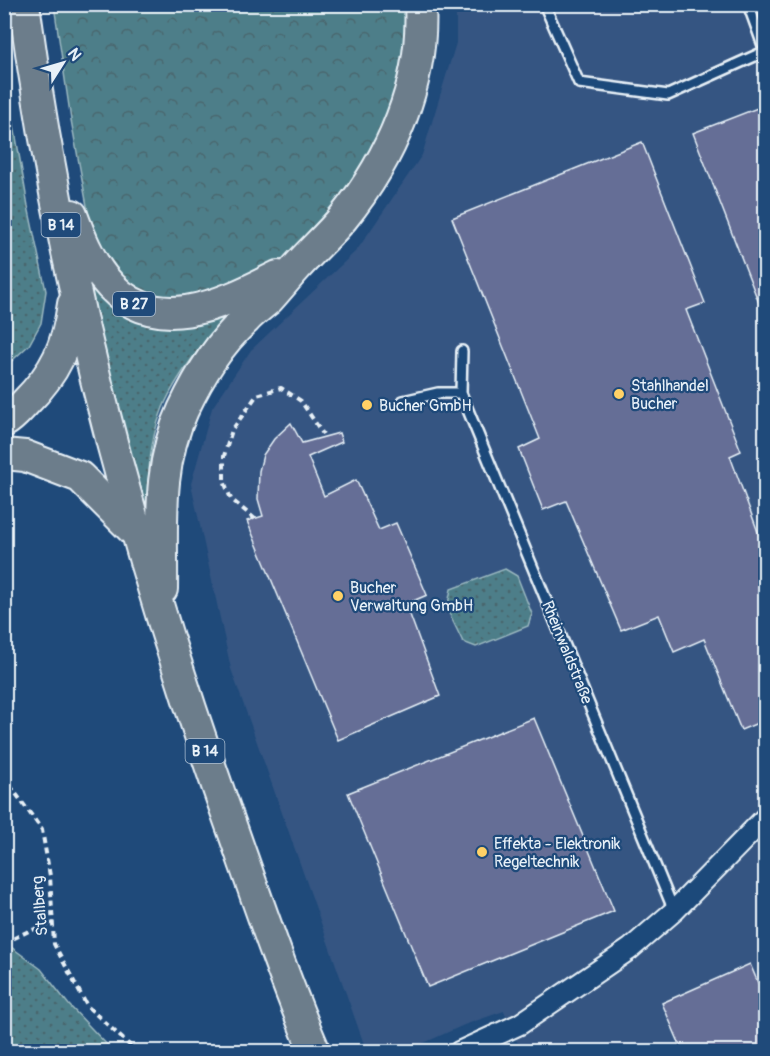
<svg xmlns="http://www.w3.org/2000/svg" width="770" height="1056" font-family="Pangolin,sans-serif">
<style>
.built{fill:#345582}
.grass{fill:url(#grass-dots);stroke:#9bb8c0;stroke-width:1.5}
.forest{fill:url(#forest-crowns);stroke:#9bb8c0;stroke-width:1.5}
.building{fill:#656e96;stroke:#e8f1f8;stroke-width:1.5}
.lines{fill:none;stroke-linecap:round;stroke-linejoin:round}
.lane-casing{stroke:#e8f1f8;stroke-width:14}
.street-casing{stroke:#e8f1f8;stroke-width:24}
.primary-casing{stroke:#e8f1f8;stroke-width:34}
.path{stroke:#e8f1f8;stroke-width:4;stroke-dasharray:6 4.5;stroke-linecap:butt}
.lane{stroke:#1f4a7a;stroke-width:9}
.street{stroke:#1f4a7a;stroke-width:20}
.primary{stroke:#6c7d8b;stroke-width:30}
.poi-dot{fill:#ffd166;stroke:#1f4a7a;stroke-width:2}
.labels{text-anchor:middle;stroke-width:4.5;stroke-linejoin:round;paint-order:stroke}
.shield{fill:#1f4a7a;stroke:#acbfd2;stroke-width:1.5}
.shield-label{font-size:15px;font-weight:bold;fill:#e8f1f8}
.poi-label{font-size:16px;fill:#e8f1f8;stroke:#1f4a7a;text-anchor:start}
.street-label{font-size:16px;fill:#e8f1f8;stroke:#1f4a7a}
</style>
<defs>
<pattern id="grass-dots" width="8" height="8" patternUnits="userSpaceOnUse" patternTransform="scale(1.5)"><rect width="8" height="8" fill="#4e7e89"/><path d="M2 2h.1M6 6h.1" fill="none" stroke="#4a666d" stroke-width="1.8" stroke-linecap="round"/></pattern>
<pattern id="forest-crowns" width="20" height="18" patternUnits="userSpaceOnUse" patternTransform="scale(1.5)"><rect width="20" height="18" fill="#4e7e89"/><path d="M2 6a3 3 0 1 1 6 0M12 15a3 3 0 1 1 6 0" fill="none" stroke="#4a666d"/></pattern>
</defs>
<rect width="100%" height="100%" fill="#1f4a7a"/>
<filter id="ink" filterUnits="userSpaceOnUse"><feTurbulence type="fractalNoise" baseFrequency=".0167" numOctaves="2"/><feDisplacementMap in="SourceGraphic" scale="12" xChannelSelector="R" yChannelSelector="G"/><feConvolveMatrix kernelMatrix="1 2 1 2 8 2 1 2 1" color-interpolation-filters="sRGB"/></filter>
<g filter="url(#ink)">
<path class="built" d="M 456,5 L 765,5 L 765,1051 L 524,1051 L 516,1040 L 504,1011 L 464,1025 L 406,1051 L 372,1051 L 365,1047 L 231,669 L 191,484 L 212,408 L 251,350 L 357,250 L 422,155 L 456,43 Z"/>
<path class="grass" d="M 4,68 L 28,206 L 46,291 L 41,323 L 29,345 L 5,367 Z
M 80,276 L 110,305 L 148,318 L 231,310 C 207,338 173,379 161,413 C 148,446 148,483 147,518 Z
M 505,569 L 517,576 L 532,614 L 528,626 L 476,647 L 463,642 L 447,609 L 451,589 Z
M 11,947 L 41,969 L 69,1005 L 113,1051 L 5,1051 L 5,952 Z"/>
<path class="forest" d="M 405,4 L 406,21 L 403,54 L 399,79 L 390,108 L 368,158 L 336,205 L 294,250 L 270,269 L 237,288 L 173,301 L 133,288 L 115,274 L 92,233 L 71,120 L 54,5 Z"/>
<path class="building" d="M 765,105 L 765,316 L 764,316 L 693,133 Z
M 642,142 L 705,303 L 686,310 L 741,451 L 730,456 L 765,551 L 765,720 L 741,730 L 704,639 L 674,652 L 659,615 L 621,630 L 566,501 L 543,510 L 519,449 L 540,439 L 452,218 Z
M 291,423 L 302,443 L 339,433 L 342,442 L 308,457 L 324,496 L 356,480 L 379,530 L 396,523 L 427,595 L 406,604 L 440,696 L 338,740 L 247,521 L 263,516 L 258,499 L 259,471 L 263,455 L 274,439 Z
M 534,718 L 614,911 L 428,987 L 348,793 Z
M 750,964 L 765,999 L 765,1052 L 683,1052 L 662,1003 Z"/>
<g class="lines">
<g class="lane-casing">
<path id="lane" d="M 544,4 L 579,83 L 668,95 L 766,51
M 748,4 L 765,51
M 462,351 L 461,393 L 674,911
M 403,401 L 438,393 L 461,393
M 405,1051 L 405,1052"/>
</g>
<g class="street-casing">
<path id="street" d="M 459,1052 L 520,1024 L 630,949 L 674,911 L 766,817"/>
</g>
<g class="primary-casing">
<path id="primary" d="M 24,4 C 62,287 137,563 233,831 C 259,905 284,979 315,1052
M 72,215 C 80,236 89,259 103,277 C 152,340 222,304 278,276
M 4,422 C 13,417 19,409 25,403 C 56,372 67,347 73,304
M 4,454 L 25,456 L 80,477 L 135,532
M 162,589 C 163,526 156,468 183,410 C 198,378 219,344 245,320 C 252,312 261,306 269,299 C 278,289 287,278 296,268 C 311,251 328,236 343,218 C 391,159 425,82 420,4"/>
</g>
<path class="path" d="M 255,519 L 231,499 L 224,481 L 224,456 L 232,430 L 257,395 L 281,388 L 301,401 L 323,434
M 4,777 L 42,830 L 50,876 L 54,944 L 87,1006 L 137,1052
M 4,943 L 29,931 L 54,923"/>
<use href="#lane" class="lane"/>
<use href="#street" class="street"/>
<use href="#primary" class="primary"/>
</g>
</g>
<g class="poi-dot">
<circle cx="619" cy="394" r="6"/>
<circle cx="367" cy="405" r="6"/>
<circle cx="338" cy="596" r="6"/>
<circle cx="482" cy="852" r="6"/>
</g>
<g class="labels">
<g class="shield">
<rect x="41.5" y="213" width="39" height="24" rx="4.5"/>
<rect x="113" y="292" width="42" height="24" rx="4.5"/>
<rect x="185.5" y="739" width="39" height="24" rx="4.5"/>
</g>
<g class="shield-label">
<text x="61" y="230">B 14</text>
<text x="134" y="309">B 27</text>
<text x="205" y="756">B 14</text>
</g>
<g class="poi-label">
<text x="631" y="391">Stahlhandel<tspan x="631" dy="18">Bucher</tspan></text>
<text x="379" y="411">Bucher GmbH</text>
<text x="350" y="593">Bucher<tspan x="350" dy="18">Verwaltung GmbH</tspan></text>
<text x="494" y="849">Effekta - Elektronik<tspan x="494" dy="18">Regeltechnik</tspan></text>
</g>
<g class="street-label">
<text transform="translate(568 652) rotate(68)" y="6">Rheinwaldstraße</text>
<text transform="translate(39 906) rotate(-95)" y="6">Stallberg</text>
</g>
</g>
<rect width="770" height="1056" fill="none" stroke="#1f4a7a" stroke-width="24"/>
<rect x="12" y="12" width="746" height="1032" fill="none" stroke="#e8f1f8" stroke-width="2" filter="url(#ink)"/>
<g transform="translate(63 63) rotate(53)" stroke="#1f4a7a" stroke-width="4.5" paint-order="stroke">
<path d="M0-4.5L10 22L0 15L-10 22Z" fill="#e8f1f8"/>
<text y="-9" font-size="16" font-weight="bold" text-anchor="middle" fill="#e8f1f8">N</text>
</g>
</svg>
